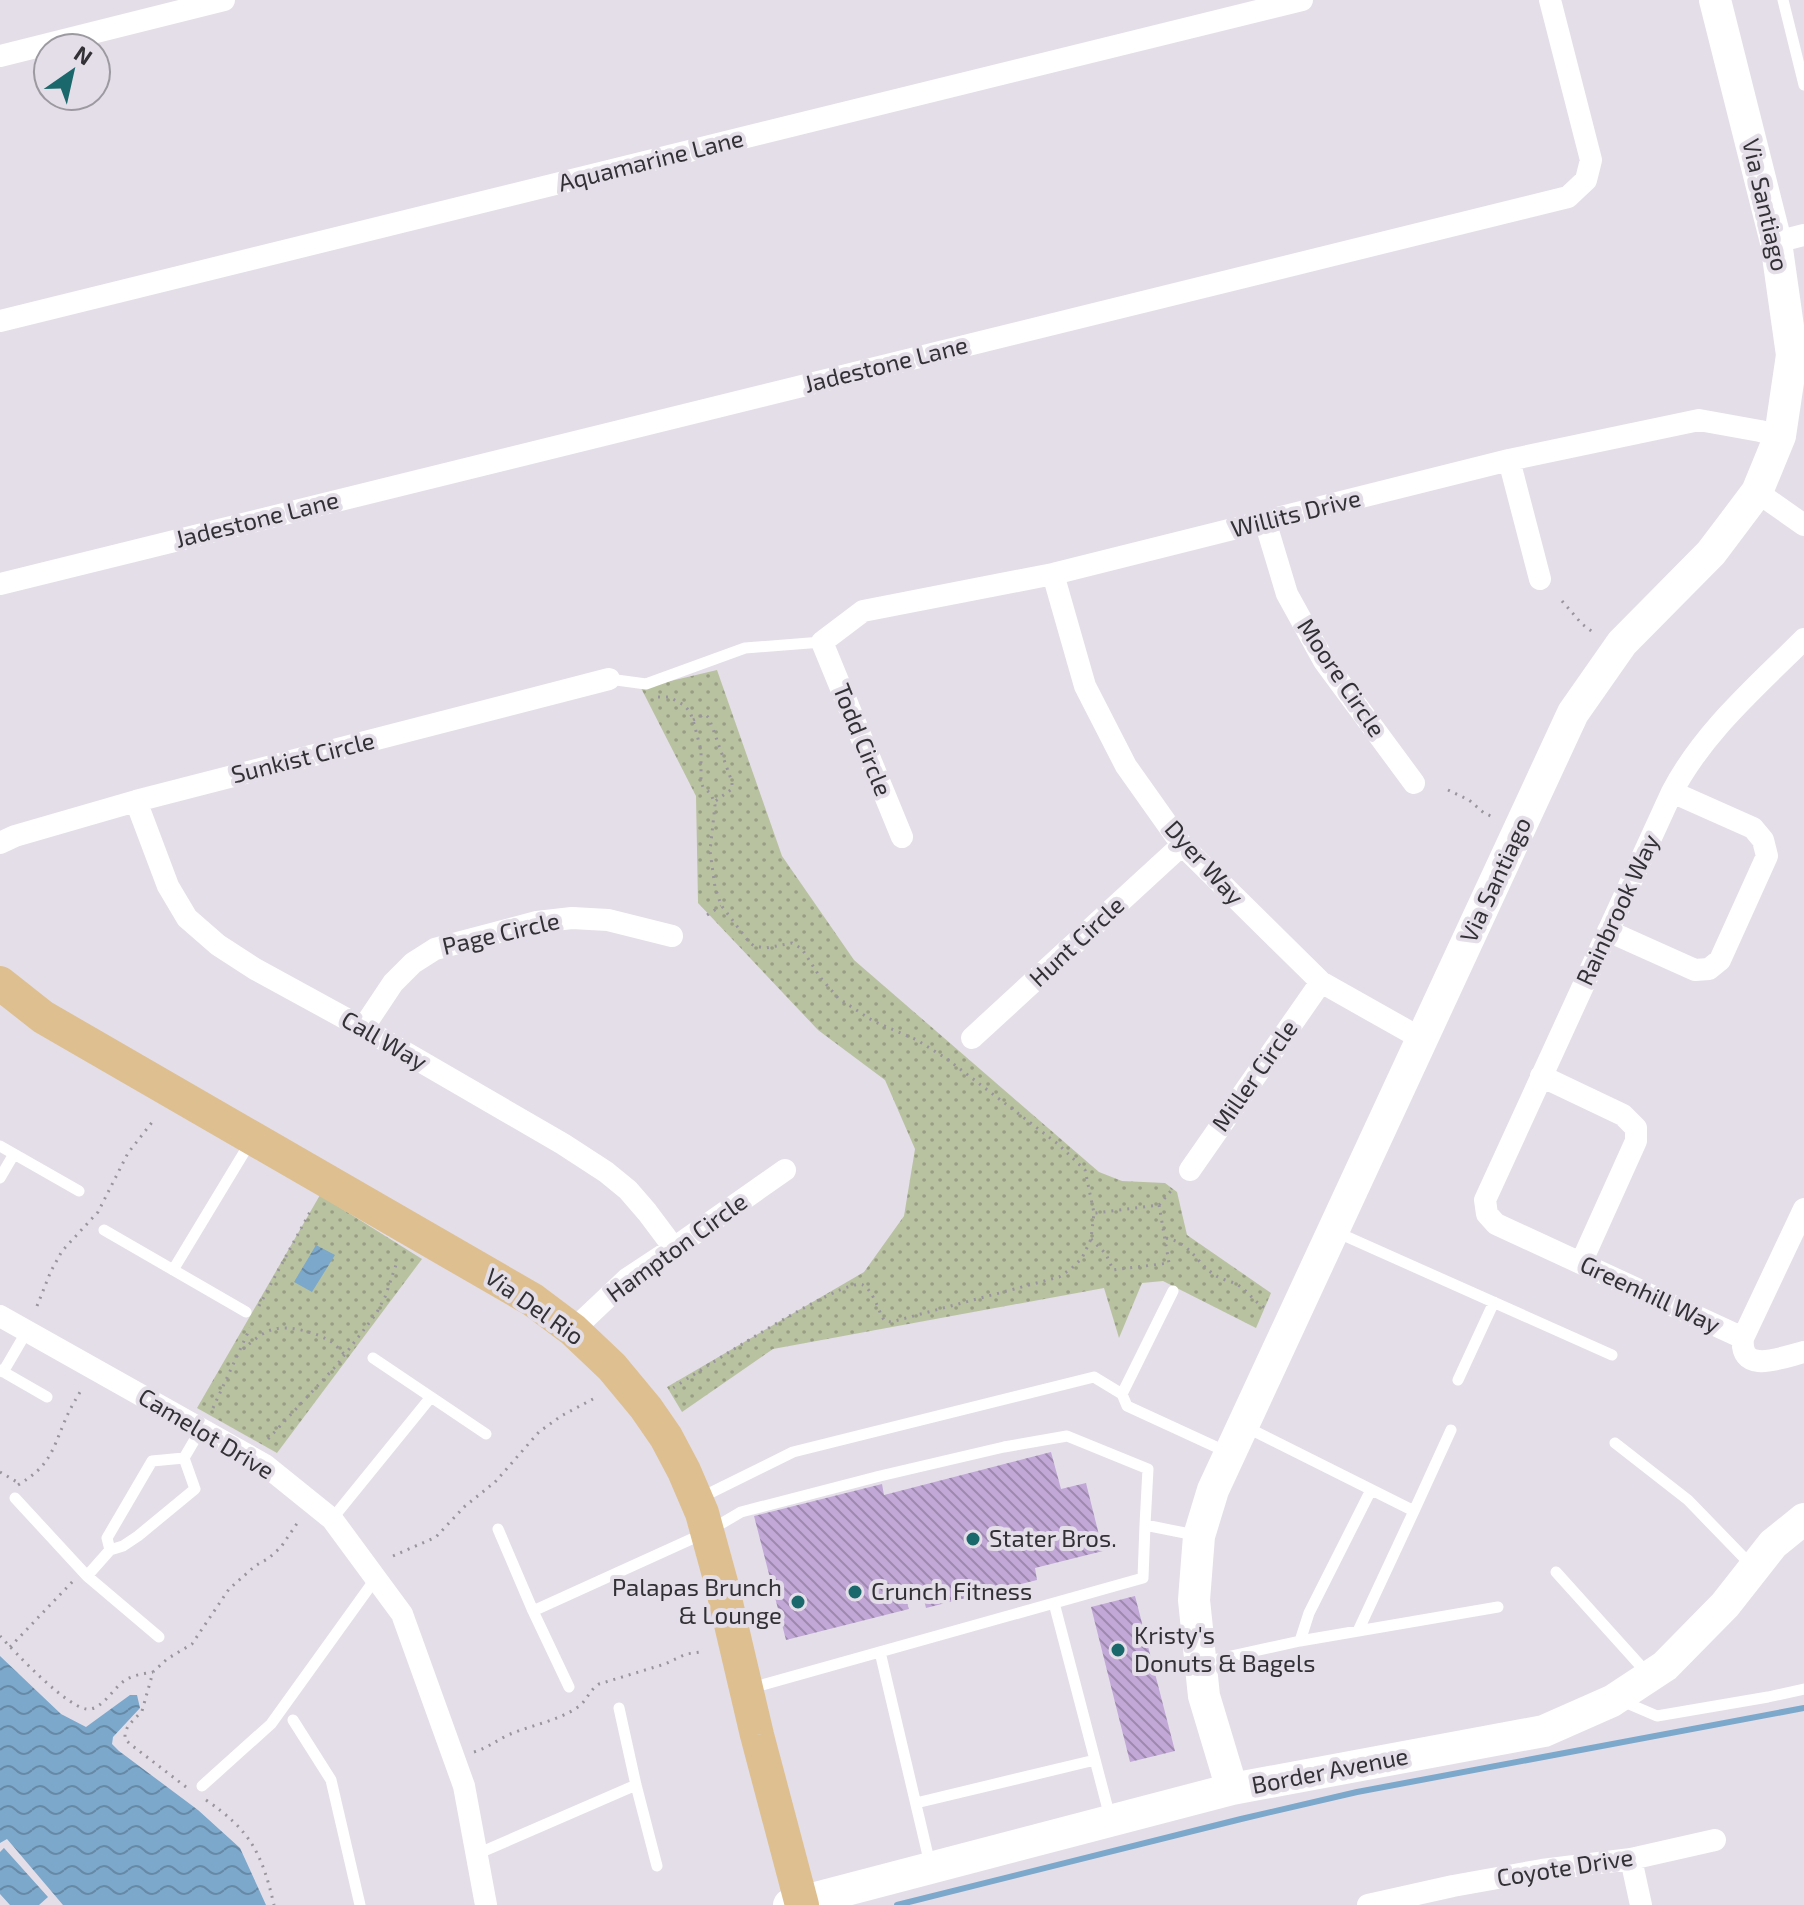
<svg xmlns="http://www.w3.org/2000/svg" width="1804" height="1905" font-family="'Exo 2',sans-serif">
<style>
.grass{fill:url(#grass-dots)}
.water{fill:url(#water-waves)}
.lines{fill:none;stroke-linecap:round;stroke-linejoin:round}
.stream{stroke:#7ca8cb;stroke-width:6}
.building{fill:url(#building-back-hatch)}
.path{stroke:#99959d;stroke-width:3;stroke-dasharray:2 6;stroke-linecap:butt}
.lane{stroke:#fff;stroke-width:11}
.street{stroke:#fff;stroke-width:22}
.secondary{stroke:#fff;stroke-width:32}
.primary{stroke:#debf8f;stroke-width:34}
.poi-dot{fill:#1a686b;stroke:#e4dee9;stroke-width:3}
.labels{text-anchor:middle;stroke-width:8;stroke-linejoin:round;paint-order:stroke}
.street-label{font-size:24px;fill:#333135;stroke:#e4dee9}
.poi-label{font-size:24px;fill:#333135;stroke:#e4dee9;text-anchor:start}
</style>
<defs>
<pattern id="grass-dots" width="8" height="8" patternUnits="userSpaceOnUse" patternTransform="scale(2)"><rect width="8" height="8" fill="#b9c2a0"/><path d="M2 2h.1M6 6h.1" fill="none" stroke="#979e83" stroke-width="1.8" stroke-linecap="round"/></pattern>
<pattern id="water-waves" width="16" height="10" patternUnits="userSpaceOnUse" patternTransform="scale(2)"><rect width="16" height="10" fill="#7ca8cb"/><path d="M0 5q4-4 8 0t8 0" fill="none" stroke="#6689a6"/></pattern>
<pattern id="building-back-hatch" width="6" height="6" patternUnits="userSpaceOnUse" patternTransform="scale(2)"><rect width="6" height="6" fill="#c1a8d6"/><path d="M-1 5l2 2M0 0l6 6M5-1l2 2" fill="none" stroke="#9d89ae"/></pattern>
</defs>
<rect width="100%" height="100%" fill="#e4dee9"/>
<path class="grass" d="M 717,670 L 782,856 L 854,960 L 1099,1172 L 1122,1181 L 1165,1183 L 1177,1192 L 1187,1235 L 1271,1293 L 1256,1328 L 1163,1281 L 1142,1283 L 1119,1338 L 1104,1288 L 773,1349 L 682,1412 L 667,1387 L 864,1272 L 904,1216 L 915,1149 L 885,1080 L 818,1030 L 698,903 L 696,796 L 641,688 Z
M 320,1195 L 422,1259 L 277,1453 L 197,1408 Z"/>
<path class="water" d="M 316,1245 L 335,1255 L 312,1292 L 294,1282 Z
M 0,1656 L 61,1714 L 86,1727 L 130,1695 L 137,1695 L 140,1708 L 113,1737 L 112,1744 L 119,1751 L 198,1810 L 240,1848 L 266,1905 L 63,1905 L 7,1839 L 0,1843 Z
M 4,1848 L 48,1897 L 39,1905 L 10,1905 L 0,1894 L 0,1852 Z"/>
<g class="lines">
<path class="stream" d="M 897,1905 L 1241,1819 L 1357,1792 L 1804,1708"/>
</g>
<path class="building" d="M 1051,1452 L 1061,1489 L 1086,1483 L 1103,1551 L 1035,1568 L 1037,1580 L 926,1608 L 923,1596 L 906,1600 L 909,1609 L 786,1640 L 754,1516 L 882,1484 L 884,1495 Z
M 1135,1596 L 1175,1751 L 1130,1762 L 1091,1607 Z"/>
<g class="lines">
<path class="path" d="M 1562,601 L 1582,624 L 1594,633
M 658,697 L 669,697 L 684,705 L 690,712 L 693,720 L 701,750 L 701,782 L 703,787 L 711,794 L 715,805 L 710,851 L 715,887 L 721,905 L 749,942 L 754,946 L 766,948 L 792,943 L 802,949 L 820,977 L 838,998 L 873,1021 L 917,1040 L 947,1059 L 1058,1144 L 1085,1170 L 1094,1213 L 1091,1239 L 1082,1258 L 1072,1268 L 1059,1277 L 891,1322 L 885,1321 L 882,1317 C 878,1308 872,1290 863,1285 C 846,1275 696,1373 673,1388
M 693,720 L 705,714 L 709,718 L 732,782 L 732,789 L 714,802
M 1448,790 L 1469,800 L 1484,813 L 1493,817
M 707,915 L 721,906
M 1159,1205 L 1174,1187
M 1166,1238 C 1191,1243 1196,1263 1215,1275 C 1222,1280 1231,1281 1238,1285 C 1249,1292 1255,1303 1267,1309
M 1091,1239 L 1106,1254 L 1113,1270 L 1169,1263 L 1159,1205 L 1095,1213
M 37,1306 L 51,1271 L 62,1251 L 98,1212 L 128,1153 L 153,1121
M 259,1306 L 310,1212
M 243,1349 C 252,1342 263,1331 275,1329 C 290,1325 317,1333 330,1341 C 335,1344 340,1350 344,1354
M 213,1408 L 250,1328
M 268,1439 L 336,1366 L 376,1314 L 385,1297 L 397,1262
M 0,1472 L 17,1482
M 18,1485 C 49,1466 51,1454 64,1423 C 69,1410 76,1399 83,1387
M 393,1556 L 436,1537 L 464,1507 L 495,1482 L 539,1432 L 561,1416 L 593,1399
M 0,1636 C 13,1650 72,1714 91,1709 C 104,1706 113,1689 124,1681 C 132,1675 143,1674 153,1672
M 10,1647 L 74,1580
M 474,1752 C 487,1748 496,1741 508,1735 C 531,1725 558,1721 578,1707 C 587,1701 589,1690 599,1684 L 665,1664 L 686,1654 L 701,1652
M 186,1787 L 130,1744 L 125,1739 L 125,1733 L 128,1726 L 142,1711 L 153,1672 L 167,1659 L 192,1644 L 229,1589 L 255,1566 L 269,1558 L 281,1547 L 298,1522
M 206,1800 C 250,1830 262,1853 274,1905"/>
<path class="lane" d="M 1783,0 L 1804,85
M 609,679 L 646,684 L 745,648 L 822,642
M 0,1146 L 79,1191
M 0,1178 L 14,1154
M 104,1230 L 246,1312
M 1334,1231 L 1612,1355
M 173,1270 L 251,1141
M 373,1358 L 486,1434
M 0,1370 L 47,1397
M 3,1372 L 27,1331
M 1458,1380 L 1494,1302
M 1122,1394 L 1127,1406 L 1227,1452
M 1244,1426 L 1414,1511 L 1451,1430
M 1615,1443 L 1688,1500 L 1751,1565
M 15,1498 L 87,1576 L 159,1637
M 700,1498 L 793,1452 L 1094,1377 L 1122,1394 L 1173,1291
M 332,1519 L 431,1397
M 498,1529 L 533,1611 L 569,1687
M 110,1550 L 107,1538 L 152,1461 L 184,1458
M 1556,1572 L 1647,1673
M 87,1576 L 110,1550 L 123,1546 L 138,1536 L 195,1489 L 184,1458 L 201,1429
M 1054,1603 L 1110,1817
M 533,1611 L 707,1532 L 741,1512 L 880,1476 L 1004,1447 L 1067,1436 L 1148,1469 L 1145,1525 L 1195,1535
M 1358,1631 L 1414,1511
M 1300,1641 L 1309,1613 L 1371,1490
M 880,1652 L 930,1864
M 1204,1662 L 1300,1641 L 1498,1607
M 748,1689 L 1143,1578 L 1145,1525
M 1622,1701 L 1657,1716 L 1768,1697 L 1804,1689
M 619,1708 L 636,1785 L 657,1866
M 293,1720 L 331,1780 L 360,1905
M 202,1786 L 271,1724 L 376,1578
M 916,1803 L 1095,1760
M 477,1854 L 636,1785"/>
<path class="street" d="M 0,56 L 224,0
M 1776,242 L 1804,235
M 0,321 L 1302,0
M 1509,460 L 1540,579
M 1757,492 L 1804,525
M 1265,521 L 1287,594 L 1324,661 L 1414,783
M 1053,574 L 1085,686 L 1126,766 L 1182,845 L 1321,982 L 1422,1039
M 0,584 L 1568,197 L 1586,180 L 1591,160 L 1550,0
M 1804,639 C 1756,687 1704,731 1672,792 L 1485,1200 L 1487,1214 L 1496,1224 L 1743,1338 C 1739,1376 1783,1357 1804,1352
M 136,801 L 168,886 L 187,918 L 218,945 L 255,969 L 363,1028 L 563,1144 L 606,1172 L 628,1190 L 647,1212 L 674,1248
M 902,837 L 822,642 L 863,611 L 1053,574 L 1509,460 L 1699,420 L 1760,431 L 1780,436
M 0,843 L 15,836 L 136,801 L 609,679
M 1608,931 L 1695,970 L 1709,969 L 1720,960 L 1767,856 L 1763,840 L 1753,828 L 1672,792
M 363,1028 L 393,983 L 413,963 L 435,949 L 537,922 L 572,918 L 608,920 L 672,936
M 972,1038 L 1182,845
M 1541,1076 L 1623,1115 L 1636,1128 L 1636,1141 L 1581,1263
M 1190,1170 L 1321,982
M 0,1316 L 265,1465 L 332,1519 L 402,1614 L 464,1786 L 486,1905
M 573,1330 L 627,1279 L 674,1248 L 785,1170
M 1743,1338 L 1804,1209
M 1631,1859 L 1641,1905
M 1368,1905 L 1453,1886 L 1542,1870 L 1631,1859 L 1715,1840"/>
<path class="secondary" d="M 1232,1789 L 1204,1696 L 1194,1600 L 1199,1536 L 1213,1490 L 1573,713 L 1622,643 L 1711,553 L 1757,492 L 1780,436 L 1792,355 L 1776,242 L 1715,0
M 789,1905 L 1232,1789 L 1544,1731 L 1612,1701 L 1665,1666 L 1725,1605 L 1773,1544 L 1804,1519"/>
<path class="primary" d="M 0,983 L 43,1017 L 533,1300 L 573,1330 L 612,1367 L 646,1408 L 666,1437 L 684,1471 L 702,1513 L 722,1586 L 757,1735 L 802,1905"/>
</g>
<g class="poi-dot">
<circle cx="973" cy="1539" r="8"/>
<circle cx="855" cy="1592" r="8"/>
<circle cx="798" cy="1602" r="8"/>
<circle cx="1118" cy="1650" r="8"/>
</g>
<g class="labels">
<g class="street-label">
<text transform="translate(651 161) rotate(-14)" y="8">Aquamarine Lane</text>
<text transform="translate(1765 205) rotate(77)" y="8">Via Santiago</text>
<text transform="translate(886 365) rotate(-14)" y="8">Jadestone Lane</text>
<text transform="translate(1296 514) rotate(-14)" y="8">Willits Drive</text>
<text transform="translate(257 520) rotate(-14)" y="8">Jadestone Lane</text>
<text transform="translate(1341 678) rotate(56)" y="8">Moore Circle</text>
<text transform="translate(862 740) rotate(68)" y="8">Todd Circle</text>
<text transform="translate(303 758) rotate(-14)" y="8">Sunkist Circle</text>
<text transform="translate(1204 863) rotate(48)" y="8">Dyer Way</text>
<text transform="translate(1496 880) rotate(-65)" y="8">Via Santiago</text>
<text transform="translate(1618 910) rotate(-65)" y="8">Rainbrook Way</text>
<text transform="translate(501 934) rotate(-13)" y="8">Page Circle</text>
<text transform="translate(1077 942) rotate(-43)" y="8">Hunt Circle</text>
<text transform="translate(384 1041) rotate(30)" y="8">Call Way</text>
<text transform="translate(1255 1076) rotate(-55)" y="8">Miller Circle</text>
<text transform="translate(677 1248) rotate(-36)" y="8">Hampton Circle</text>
<text transform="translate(1650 1295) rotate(25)" y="8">Greenhill Way</text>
<text transform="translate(534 1307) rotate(35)" y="8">Via Del Rio</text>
<text transform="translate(206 1434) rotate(31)" y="8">Camelot Drive</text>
<text transform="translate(1330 1771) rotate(-11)" y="8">Border Avenue</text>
<text transform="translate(1565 1868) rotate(-9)" y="8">Coyote Drive</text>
</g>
<g class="poi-label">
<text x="989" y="1547">Stater Bros.</text>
<text x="782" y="1596" text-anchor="end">Palapas Brunch<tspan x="782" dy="28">&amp; Lounge</tspan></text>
<text x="871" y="1600">Crunch Fitness</text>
<text x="1134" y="1644">Kristy's<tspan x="1134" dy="28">Donuts &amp; Bagels</tspan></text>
</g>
</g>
<g transform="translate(72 72) rotate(34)"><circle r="38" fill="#e4dee9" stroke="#9d99a1" stroke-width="2"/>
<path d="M0-6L14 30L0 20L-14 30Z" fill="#1a686b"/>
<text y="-12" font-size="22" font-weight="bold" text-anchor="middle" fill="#333135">N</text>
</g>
</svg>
